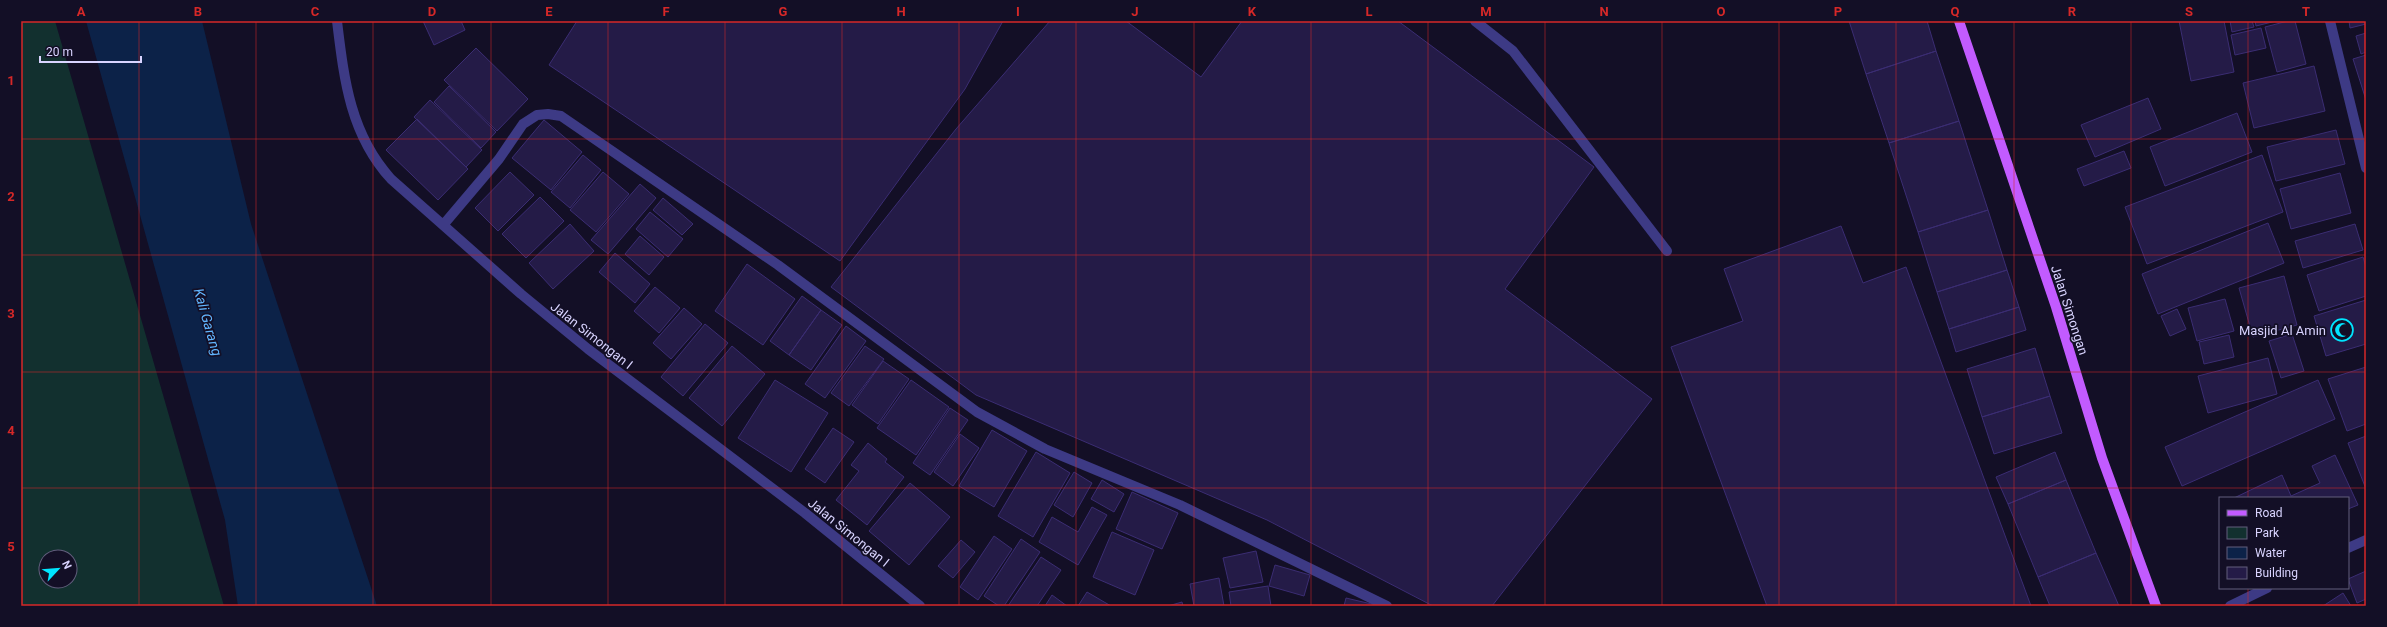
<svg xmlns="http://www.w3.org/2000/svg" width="2387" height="627" font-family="Roboto,sans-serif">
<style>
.green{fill:#12302f;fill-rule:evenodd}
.water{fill:#0c2248}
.building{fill:#241b47;stroke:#3b2d73}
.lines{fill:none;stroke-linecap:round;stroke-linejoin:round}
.minor{stroke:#3d3a85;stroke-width:10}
.major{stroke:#c25bff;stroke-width:10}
.grid{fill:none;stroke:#d62828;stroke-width:1;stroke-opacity:0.55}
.labels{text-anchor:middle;stroke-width:3.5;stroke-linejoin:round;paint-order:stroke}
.street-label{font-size:13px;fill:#d9d4ff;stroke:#130f26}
.poi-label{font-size:13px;fill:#d9d4ff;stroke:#130f26;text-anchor:end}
.water-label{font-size:14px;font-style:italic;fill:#62b6ff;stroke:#130f26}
.neatline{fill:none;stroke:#d62828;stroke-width:1.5}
.grid-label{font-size:13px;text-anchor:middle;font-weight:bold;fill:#d62828}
</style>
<rect width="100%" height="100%" fill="#130f26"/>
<path class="green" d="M 21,21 L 55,21 L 224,606 L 21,606 ZM 46,557 L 70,557 L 70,581 L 46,581 Z"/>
<path class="water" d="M 86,21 L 202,21 L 251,224 L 377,606 L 238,606 L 225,520 Z"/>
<path class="building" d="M 423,21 L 461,21 L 465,30 L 434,45 Z
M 577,21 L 1003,21 L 965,89 L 840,261 L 549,65 Z
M 1050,21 L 1126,21 L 1201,77 L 1242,21 L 1398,21 L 1594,167 L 1505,289 L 1652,399 L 1492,606 L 1433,606 L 1267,520 L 976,395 L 831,287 L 956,129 Z
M 1849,21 L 1927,21 L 1936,51 L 1866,74 Z
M 2179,21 L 2224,21 L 2234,72 L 2191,81 Z
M 2230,21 L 2252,21 L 2254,27 L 2232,32 Z
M 2255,21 L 2276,21 L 2256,26 Z
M 2288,21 L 2295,21 L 2306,64 L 2277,72 L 2265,27 Z
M 2349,21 L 2366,21 L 2366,24 L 2350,28 Z
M 2261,28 L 2266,48 L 2235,55 L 2231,35 Z
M 2366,33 L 2366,52 L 2361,54 L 2356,36 Z
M 476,48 L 528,99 L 497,131 L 444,80 Z
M 1936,51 L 1959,121 L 1889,143 L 1866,74 Z
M 2366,55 L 2366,100 L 2353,59 Z
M 2314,66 L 2325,111 L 2254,128 L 2243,83 Z
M 449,86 L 496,132 L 481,148 L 434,102 Z
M 2148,98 L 2161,129 L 2095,157 L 2081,125 Z
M 430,100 L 482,150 L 466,167 L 414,117 Z
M 2237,113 L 2252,152 L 2165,186 L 2150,147 Z
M 417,119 L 468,169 L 438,200 L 386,150 Z
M 544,120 L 582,152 L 551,190 L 512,158 Z
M 1959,121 L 1988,210 L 1918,232 L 1889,143 Z
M 2336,130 L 2345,164 L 2276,181 L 2267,147 Z
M 2124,151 L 2131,168 L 2084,186 L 2077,169 Z
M 583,155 L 601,170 L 570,208 L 551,192 Z
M 2262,155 L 2283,212 L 2147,264 L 2125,207 Z
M 510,172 L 534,195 L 498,231 L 475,208 Z
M 603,172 L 629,194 L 596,232 L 570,210 Z
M 2340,173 L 2351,213 L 2291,229 L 2280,189 Z
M 640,184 L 656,198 L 608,254 L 591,240 Z
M 540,197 L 564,221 L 526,258 L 502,234 Z
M 663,198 L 693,224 L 682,235 L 653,210 Z
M 1988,210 L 2007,270 L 1937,292 L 1918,232 Z
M 650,212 L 683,239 L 668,257 L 636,229 Z
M 2268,223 L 2284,263 L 2158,314 L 2142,274 Z
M 570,224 L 594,251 L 553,289 L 529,263 Z
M 2355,224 L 2363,250 L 2303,268 L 2295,241 Z
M 1841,226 L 1863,283 L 1906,267 L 2031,606 L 1767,606 L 1671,347 L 1743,321 L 1724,269 Z
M 640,236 L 664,257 L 649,275 L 625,254 Z
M 615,253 L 650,284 L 635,303 L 599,272 Z
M 2363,257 L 2366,267 L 2366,296 L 2319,311 L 2307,275 Z
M 747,264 L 795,299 L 763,345 L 715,311 Z
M 2007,270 L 2019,307 L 1949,329 L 1937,292 Z
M 2284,276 L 2297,325 L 2253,337 L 2239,288 Z
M 655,287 L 680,308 L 659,333 L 634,311 Z
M 802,296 L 821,310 L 789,355 L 770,341 Z
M 2225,299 L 2234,331 L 2197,341 L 2188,308 Z
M 2366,300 L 2366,344 L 2326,356 L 2314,316 Z
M 2019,307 L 2026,330 L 1956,352 L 1949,329 Z
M 684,308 L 702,324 L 671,359 L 653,343 Z
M 2177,309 L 2186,329 L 2170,336 L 2161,316 Z
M 821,310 L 842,325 L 811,370 L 789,355 Z
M 705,324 L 728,343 L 683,396 L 661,377 Z
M 846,326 L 866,341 L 825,398 L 805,384 Z
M 2292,334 L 2304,371 L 2281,378 L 2269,341 Z
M 2229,335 L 2234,357 L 2204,364 L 2199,342 Z
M 732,346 L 765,374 L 722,426 L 689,398 Z
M 865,346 L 884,359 L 849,406 L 831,393 Z
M 2035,348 L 2050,396 L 1982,417 L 1967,369 Z
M 2268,358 L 2277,394 L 2208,413 L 2198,376 Z
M 883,361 L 909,379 L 878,424 L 852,405 Z
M 2366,367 L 2366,424 L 2347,431 L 2328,379 Z
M 775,380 L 828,413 L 791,472 L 738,438 Z
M 911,380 L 949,407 L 916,455 L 877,428 Z
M 2318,380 L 2335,419 L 2182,486 L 2165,447 Z
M 2050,396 L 2062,433 L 1994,454 L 1982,417 Z
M 950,408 L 968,420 L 930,475 L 913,463 Z
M 833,428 L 854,442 L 825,483 L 805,469 Z
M 992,430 L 1027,451 L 994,507 L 959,486 Z
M 960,434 L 979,448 L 953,486 L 934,472 Z
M 2366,436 L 2366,489 L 2348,443 Z
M 868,443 L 887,459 L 885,462 L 904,477 L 867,525 L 836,500 L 859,471 L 851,465 Z
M 1036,452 L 1070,473 L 1033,537 L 998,516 Z
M 2055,452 L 2066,480 L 2008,504 L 1996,477 Z
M 2335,455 L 2358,505 L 2348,509 L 2348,498 L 2234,498 L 2282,475 L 2291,496 L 2320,483 L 2312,466 Z
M 1074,472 L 1092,483 L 1073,517 L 1054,505 Z
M 1102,480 L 1124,494 L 1114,512 L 1091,499 Z
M 2066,480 L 2096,553 L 2038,577 L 2008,504 Z
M 910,483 L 950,517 L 909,565 L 869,531 Z
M 1132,492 L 1178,513 L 1162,549 L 1116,529 Z
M 1092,507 L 1107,515 L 1078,565 L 1039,542 L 1052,517 L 1078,532 Z
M 1112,532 L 1154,550 L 1135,595 L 1093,577 Z
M 994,536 L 1012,549 L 978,600 L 960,587 Z
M 1021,539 L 1040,552 L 1004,606 L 999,606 L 984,596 Z
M 961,540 L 975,552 L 953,578 L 938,566 Z
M 1256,551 L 1263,582 L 1230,588 L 1223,558 Z
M 2096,553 L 2119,606 L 2050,606 L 2038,577 Z
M 1041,557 L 1061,570 L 1037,606 L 1008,606 Z
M 1275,565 L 1310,575 L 1304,596 L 1269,586 Z
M 2366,571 L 2366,599 L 2357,603 L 2348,579 Z
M 1219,578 L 1224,606 L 1194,606 L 1190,584 Z
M 1268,586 L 1271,606 L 1231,606 L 1229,592 Z
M 1087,592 L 1111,606 L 1078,606 Z
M 2343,593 L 2351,606 L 2323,606 Z
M 1052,595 L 1067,606 L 1045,606 Z
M 1346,598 L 1380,606 L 1344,606 Z
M 1182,602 L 1183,606 L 1168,606 Z"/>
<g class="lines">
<path class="minor" d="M 337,21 C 344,79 350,134 391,179 L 521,294 L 588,349 L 805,513 L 920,606
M 1475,21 L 1513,51 L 1667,251
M 2330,21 L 2366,168
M 444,224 L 499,159 L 523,124 L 537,115 L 548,114 L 561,116 L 778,265 L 977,412 L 1045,449 L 1180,505 L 1387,606
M 2348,548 L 2366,540
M 2230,606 L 2267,588"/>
<path class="major" d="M 1959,21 L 2056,307 L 2102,458 L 2156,606"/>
</g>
<path class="grid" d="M 139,21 L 139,606M 256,21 L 256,606M 373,21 L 373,606M 491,21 L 491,606M 608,21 L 608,606M 725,21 L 725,606M 842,21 L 842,606M 959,21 L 959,606M 1076,21 L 1076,606M 1194,21 L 1194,606M 1311,21 L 1311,606M 1428,21 L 1428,606M 1545,21 L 1545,606M 1662,21 L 1662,606M 1779,21 L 1779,606M 1896,21 L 1896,606M 2014,21 L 2014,606M 2131,21 L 2131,606M 2248,21 L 2248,498M 21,139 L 2366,139M 21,255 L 2366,255M 21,372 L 2366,372M 21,488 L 2366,488M 2248,588 L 2248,606"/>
<defs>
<g id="mosque-ring" transform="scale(1.15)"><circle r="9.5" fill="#130f26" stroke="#00e5ff" stroke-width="1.5"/><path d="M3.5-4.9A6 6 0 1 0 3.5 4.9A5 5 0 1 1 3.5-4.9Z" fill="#00e5ff"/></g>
</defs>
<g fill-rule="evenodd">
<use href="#mosque-ring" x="2342" y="330"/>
</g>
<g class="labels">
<g class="street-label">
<text transform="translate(2070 310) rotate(72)" y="5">Jalan Simongan</text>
<text transform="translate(592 335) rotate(38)" y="5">Jalan Simongan I</text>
<text transform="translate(849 532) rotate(39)" y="5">Jalan Simongan I</text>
</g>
<g class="poi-label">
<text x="2326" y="335">Masjid Al Amin</text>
</g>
<g class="water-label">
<text transform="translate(208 322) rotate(74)" y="5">Kali Garang</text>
</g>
</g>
<rect width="2387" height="627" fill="none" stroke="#130f26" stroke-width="44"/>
<rect x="2219" y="497" width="130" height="92" fill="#130f26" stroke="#625e7d"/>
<rect x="2227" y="510" width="20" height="6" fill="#c25bff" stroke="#625e7d"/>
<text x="2255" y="517" font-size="12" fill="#d9d4ff">Road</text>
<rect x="2227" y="527" width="20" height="12" fill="#12302f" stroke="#625e7d"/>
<text x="2255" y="537" font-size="12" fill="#d9d4ff">Park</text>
<rect x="2227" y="547" width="20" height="12" fill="#0c2248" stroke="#625e7d"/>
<text x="2255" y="557" font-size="12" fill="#d9d4ff">Water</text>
<rect x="2227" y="567" width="20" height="12" fill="#241b47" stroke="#625e7d"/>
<text x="2255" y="577" font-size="12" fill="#d9d4ff">Building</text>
<g transform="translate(58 569) rotate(64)"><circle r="19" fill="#130f26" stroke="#625e7d"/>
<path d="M0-3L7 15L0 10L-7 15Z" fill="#00e5ff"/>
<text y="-6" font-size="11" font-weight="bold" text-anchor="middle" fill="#d9d4ff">N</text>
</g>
<path d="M40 56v6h101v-6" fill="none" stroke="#d9d4ff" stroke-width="2"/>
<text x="46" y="56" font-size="12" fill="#d9d4ff" stroke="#130f26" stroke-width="3" paint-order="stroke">20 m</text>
<rect x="22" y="22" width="2343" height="583" class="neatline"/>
<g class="grid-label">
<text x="81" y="16">A</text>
<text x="198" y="16">B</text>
<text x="315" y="16">C</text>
<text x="432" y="16">D</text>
<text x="549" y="16">E</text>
<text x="666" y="16">F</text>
<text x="783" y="16">G</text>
<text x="901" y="16">H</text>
<text x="1018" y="16">I</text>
<text x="1135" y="16">J</text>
<text x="1252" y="16">K</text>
<text x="1369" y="16">L</text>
<text x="1486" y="16">M</text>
<text x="1604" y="16">N</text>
<text x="1721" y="16">O</text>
<text x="1838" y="16">P</text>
<text x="1955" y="16">Q</text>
<text x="2072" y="16">R</text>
<text x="2189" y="16">S</text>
<text x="2306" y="16">T</text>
<text x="11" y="85">1</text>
<text x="11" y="201">2</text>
<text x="11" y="318">3</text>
<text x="11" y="435">4</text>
<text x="11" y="551">5</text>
</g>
</svg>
